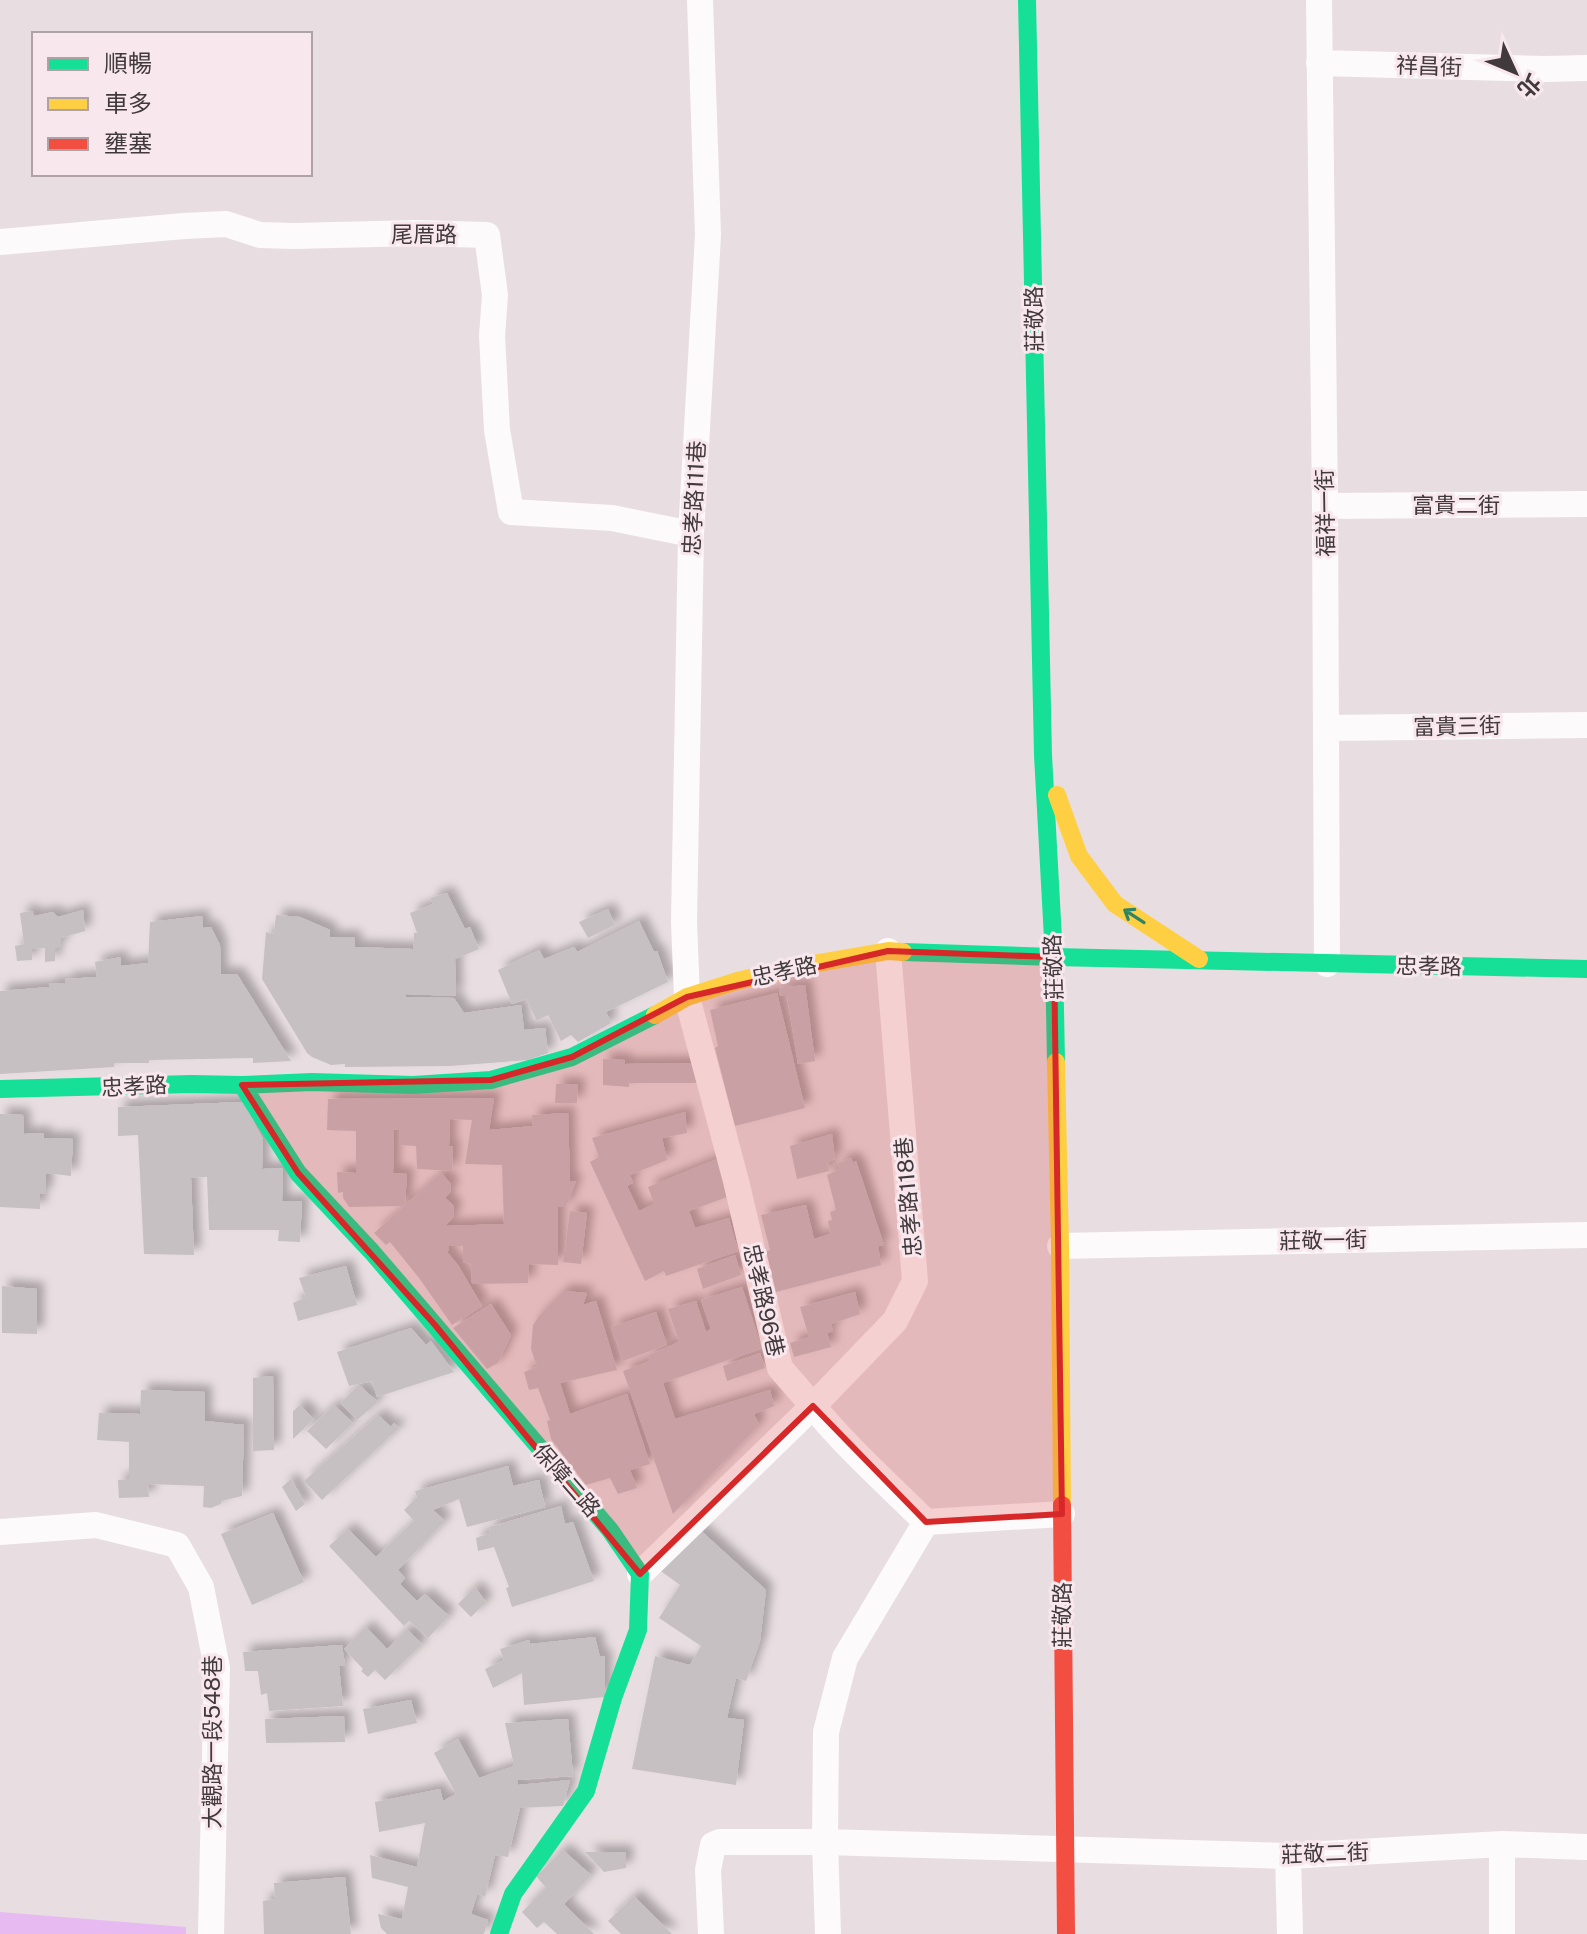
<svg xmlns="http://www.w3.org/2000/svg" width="1587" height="1934" font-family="'Public Sans','Noto Sans TC',sans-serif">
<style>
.water{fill:#e7baf2}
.building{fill:#c6c0c3;filter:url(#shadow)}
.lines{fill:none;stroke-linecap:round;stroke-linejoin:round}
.street{stroke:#fcfafa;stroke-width:26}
.fast{stroke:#16e098;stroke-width:18}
.slow{stroke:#ffcf43;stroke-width:18}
.jam{stroke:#f24e42;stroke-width:18}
.oneway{stroke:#2e8565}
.marked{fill:#d62828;fill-opacity:0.2;stroke:#d62828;stroke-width:6;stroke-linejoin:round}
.labels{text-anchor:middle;stroke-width:6;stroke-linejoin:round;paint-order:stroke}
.street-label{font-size:22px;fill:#413a3c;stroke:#f9e7ee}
</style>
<defs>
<filter id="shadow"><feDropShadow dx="7" dy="-7" stdDeviation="4" flood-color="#0004"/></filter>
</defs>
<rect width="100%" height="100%" fill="#e8dee1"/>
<path class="water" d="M 0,1912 L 186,1927 L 186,1934 L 0,1934 Z"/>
<path class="building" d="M 447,893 L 465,929 L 470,927 L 479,949 L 455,959 L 456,996 L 405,994 L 406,997 L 454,998 L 464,1013 L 521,1005 L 524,1030 L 545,1028 L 548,1053 L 528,1060 L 450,1066 L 345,1067 L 345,1064 L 331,1065 L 312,1057 L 307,1053 L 262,979 L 266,932 L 274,934 L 276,915 L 300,917 L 330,930 L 330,937 L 354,937 L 355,947 L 413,949 L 414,933 L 417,933 L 410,913 L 433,904 L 430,898 Z
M 608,909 L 615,925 L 588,938 L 579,922 Z
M 83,910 L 85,931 L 61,938 L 61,946 L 55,948 L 55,961 L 45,962 L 45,948 L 32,949 L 32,960 L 17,961 L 15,946 L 24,944 L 20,913 L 32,911 L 34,916 L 53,912 L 58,917 Z
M 202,916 L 203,928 L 211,927 L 220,945 L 221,974 L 237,974 L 291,1061 L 253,1063 L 253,1058 L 149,1060 L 149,1063 L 114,1063 L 114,1067 L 0,1074 L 0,991 L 50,987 L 49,983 L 66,984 L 65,979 L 97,977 L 95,962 L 121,957 L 121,966 L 148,963 L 150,922 Z
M 639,921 L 654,952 L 657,951 L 668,982 L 606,1012 L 611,1023 L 578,1042 L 571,1035 L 561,1041 L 548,1015 L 537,1021 L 526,999 L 512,1004 L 498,970 L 539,950 L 544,959 L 574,947 L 577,952 Z
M 805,985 L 815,1061 L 798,1064 L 787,996 L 779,996 L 779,988 Z
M 777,993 L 805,1108 L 735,1126 L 715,1048 L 718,1046 L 710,1010 Z
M 603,1059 L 625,1060 L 625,1064 L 691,1063 L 697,1083 L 629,1083 L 629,1087 L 603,1085 Z
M 556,1084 L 578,1084 L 577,1103 L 555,1103 Z
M 494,1098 L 489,1130 L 533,1126 L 532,1115 L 568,1113 L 570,1181 L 576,1181 L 566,1207 L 558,1207 L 558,1265 L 529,1264 L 528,1283 L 472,1284 L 471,1264 L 463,1262 L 463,1246 L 448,1246 L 449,1250 L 447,1252 L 458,1265 L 482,1306 L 452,1325 L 419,1278 L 390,1242 L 386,1245 L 374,1233 L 441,1173 L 451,1184 L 451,1191 L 445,1198 L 454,1206 L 453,1218 L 445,1226 L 504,1224 L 502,1165 L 465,1164 L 472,1120 L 450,1119 L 449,1146 L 453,1146 L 452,1171 L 417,1169 L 416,1146 L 399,1145 L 399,1130 L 394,1130 L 393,1173 L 407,1174 L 405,1203 L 402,1206 L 349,1207 L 343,1198 L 343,1192 L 338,1193 L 337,1172 L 356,1173 L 356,1131 L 327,1130 L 328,1099 Z
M 243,1102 L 263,1139 L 262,1169 L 283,1168 L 282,1201 L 302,1201 L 300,1242 L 278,1241 L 279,1230 L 209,1230 L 207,1177 L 191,1178 L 194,1255 L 144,1254 L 138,1135 L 118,1136 L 118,1107 Z
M 685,1112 L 687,1133 L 662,1138 L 667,1160 L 630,1175 L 633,1183 L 627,1186 L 639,1211 L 654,1204 L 648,1187 L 717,1159 L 727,1197 L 689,1211 L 695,1228 L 729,1218 L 738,1251 L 666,1276 L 664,1271 L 645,1281 L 590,1162 L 599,1157 L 592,1138 Z
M 0,1114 L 23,1115 L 24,1134 L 44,1133 L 44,1138 L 73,1139 L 71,1176 L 46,1173 L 46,1194 L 40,1194 L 40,1209 L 0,1207 Z
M 832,1134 L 835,1159 L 828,1162 L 829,1171 L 797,1179 L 790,1146 Z
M 851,1158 L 853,1163 L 856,1161 L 884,1245 L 878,1246 L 881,1265 L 776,1292 L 766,1251 L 770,1250 L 761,1215 L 806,1205 L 814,1239 L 830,1234 L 828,1221 L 832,1220 L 830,1212 L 836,1210 L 827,1175 L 840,1169 L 838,1163 Z
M 570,1211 L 587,1213 L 581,1264 L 563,1262 Z
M 735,1255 L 741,1275 L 703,1289 L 697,1269 Z
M 346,1266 L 357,1305 L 298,1321 L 293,1303 L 306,1297 L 299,1278 Z
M 2,1286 L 37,1289 L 37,1334 L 2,1333 Z
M 742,1287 L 762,1348 L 663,1383 L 675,1419 L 770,1390 L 774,1406 L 754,1414 L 759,1425 L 673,1514 L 623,1371 L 650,1361 L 648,1355 L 679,1342 L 668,1309 L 696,1301 L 706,1332 L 711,1329 L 701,1300 Z
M 564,1291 L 587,1293 L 583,1305 L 596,1301 L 617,1370 L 560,1383 L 570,1414 L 627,1394 L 650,1464 L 630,1470 L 637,1488 L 618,1494 L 610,1478 L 586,1485 L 551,1439 L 547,1421 L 550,1420 L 538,1388 L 529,1390 L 524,1372 L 537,1367 L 531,1349 L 533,1325 L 539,1316 Z
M 855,1292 L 860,1314 L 831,1324 L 833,1331 L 827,1333 L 831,1347 L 794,1357 L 790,1343 L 809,1337 L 800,1307 Z
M 491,1304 L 511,1335 L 498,1363 L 487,1369 L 453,1328 Z
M 656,1312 L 667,1345 L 623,1361 L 611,1327 Z
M 411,1328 L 426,1345 L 431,1341 L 454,1372 L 377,1397 L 372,1381 L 349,1386 L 337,1352 Z
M 760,1353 L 765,1368 L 727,1381 L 723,1366 Z
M 273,1376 L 274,1450 L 253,1451 L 253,1378 Z
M 359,1385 L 378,1402 L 357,1420 L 340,1403 Z
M 141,1390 L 205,1392 L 205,1421 L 244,1425 L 242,1496 L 221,1501 L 221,1504 L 211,1508 L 203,1507 L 204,1486 L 148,1484 L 149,1497 L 119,1498 L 118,1480 L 129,1479 L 129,1442 L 97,1440 L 99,1413 L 140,1414 Z
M 300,1405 L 314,1419 L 293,1439 L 293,1411 Z
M 334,1405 L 353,1423 L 326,1449 L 307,1431 Z
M 378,1415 L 391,1427 L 394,1423 L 399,1428 L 322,1500 L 304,1481 Z
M 508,1466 L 513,1486 L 539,1480 L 545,1507 L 467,1527 L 459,1499 L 433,1510 L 445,1521 L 398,1570 L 405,1578 L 400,1584 L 417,1601 L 425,1594 L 449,1616 L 428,1638 L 409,1621 L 404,1626 L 329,1546 L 348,1529 L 376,1557 L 414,1521 L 404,1510 L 417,1497 L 415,1491 Z
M 291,1479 L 305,1504 L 296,1511 L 282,1487 Z
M 561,1506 L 565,1524 L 573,1522 L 594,1581 L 512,1607 L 506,1588 L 509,1587 L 494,1547 L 478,1551 L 476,1538 L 490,1533 L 489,1527 Z
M 273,1513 L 304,1582 L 252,1605 L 221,1534 Z
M 699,1529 L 766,1590 L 760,1641 L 746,1681 L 736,1678 L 727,1718 L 744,1720 L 736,1785 L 632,1769 L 655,1656 L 690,1665 L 701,1646 L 659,1618 L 680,1585 L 658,1569 Z
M 475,1587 L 486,1602 L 471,1617 L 458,1604 Z
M 366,1627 L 387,1649 L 407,1629 L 422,1644 L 385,1680 L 375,1670 L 368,1677 L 361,1671 L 363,1669 L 344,1649 Z
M 595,1637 L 600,1657 L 605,1656 L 605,1697 L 524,1705 L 522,1673 L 493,1688 L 485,1669 L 504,1660 L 500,1649 L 529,1640 L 530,1644 Z
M 342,1645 L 345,1665 L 339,1666 L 343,1706 L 269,1711 L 267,1693 L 261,1695 L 258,1671 L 245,1671 L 243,1652 Z
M 411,1700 L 417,1723 L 368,1734 L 363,1709 Z
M 344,1716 L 345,1742 L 266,1743 L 265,1719 Z
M 568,1719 L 573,1776 L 517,1780 L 518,1785 L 570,1780 L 563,1806 L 520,1808 L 508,1857 L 495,1855 L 485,1897 L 477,1894 L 471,1914 L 488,1920 L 484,1934 L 387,1934 L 381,1928 L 378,1914 L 402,1919 L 408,1887 L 372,1878 L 370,1855 L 417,1867 L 425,1823 L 379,1832 L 375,1802 L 440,1789 L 443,1801 L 456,1794 L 434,1753 L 458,1739 L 479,1778 L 514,1766 L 505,1723 Z
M 563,1850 L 591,1875 L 564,1904 L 594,1934 L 557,1934 L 544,1922 L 537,1928 L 522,1912 L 546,1888 L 536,1876 Z
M 585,1852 L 626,1852 L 626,1868 L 604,1872 Z
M 345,1877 L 351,1934 L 264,1934 L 263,1901 L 275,1899 L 274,1883 Z
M 634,1896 L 672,1934 L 621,1934 L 608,1921 Z"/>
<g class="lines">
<path class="street" d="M 1319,0 L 1325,506 L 1327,964
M 1319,63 L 1546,69 L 1587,68
M 0,242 L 184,226 L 226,224 L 260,235 L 293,236 L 418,233 L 487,235 L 495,295 L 492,336 L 497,430 L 511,512 L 612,518 L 691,534
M 1325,506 L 1587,504
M 1326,728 L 1587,725
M 888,951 L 915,1281 L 895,1321 L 813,1406 C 846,1447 888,1484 926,1522 L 1062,1514
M 1060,1246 L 1587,1235
M 0,1532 L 96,1525 L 177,1545 L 201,1587 L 217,1668 L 211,1934
M 640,1574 L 813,1406 L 780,1368 L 736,1181 L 687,997 L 684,922 L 691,534 L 708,235 L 700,0
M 1288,1856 L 1290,1934
M 711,1934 L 708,1870 L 713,1845 L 720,1842 L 825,1842 L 1288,1856 L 1502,1844 L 1587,1847
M 828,1934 L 825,1842 L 826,1732 L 845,1658 L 926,1522
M 1502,1934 L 1502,1844"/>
<path class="fast" d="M 1027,0 L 1043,755 L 1054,957 L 1056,1062
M 903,952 L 1054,957 L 1587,969
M 242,1085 L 298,1173 L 372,1252 L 610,1530 L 640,1574 L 638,1630 L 613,1698 L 586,1791 L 513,1894 L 499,1934
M 0,1089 L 192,1084 L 242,1085 L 312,1082 L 413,1085 L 491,1080 L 572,1057 L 655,1015"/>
<path class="slow" d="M 1057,795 L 1079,856 L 1115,904 L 1199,959
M 655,1015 L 687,997 L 737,981 L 801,966 L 888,951 L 903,952
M 1056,1062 L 1060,1246 L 1062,1505"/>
<path class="jam" d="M 1062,1505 L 1066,1934"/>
</g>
<defs><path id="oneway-shaft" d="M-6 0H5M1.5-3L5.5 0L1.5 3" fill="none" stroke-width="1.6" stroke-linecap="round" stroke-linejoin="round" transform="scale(2)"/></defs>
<use class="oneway" href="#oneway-shaft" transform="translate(1134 916) rotate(-147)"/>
<path class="marked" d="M 888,951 L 1054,957 L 1062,1514 L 926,1522 L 813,1406 L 640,1574 L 435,1325 L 298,1173 L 242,1085 L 491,1080 L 572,1057 L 687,997 Z"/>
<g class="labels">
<g class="street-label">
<text transform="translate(1429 66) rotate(2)" y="8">祥昌街</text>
<text x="424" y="242">尾厝路</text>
<text transform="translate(1034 319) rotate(-91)" y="8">莊敬路</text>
<text transform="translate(694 498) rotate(-87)" y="8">忠孝路111巷</text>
<text x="1456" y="513">富貴二街</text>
<text transform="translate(1325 513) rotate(-91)" y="8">福祥一街</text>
<text transform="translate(1457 726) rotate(-1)" y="8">富貴三街</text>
<text transform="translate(1429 966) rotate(1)" y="8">忠孝路</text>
<text transform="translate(1053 967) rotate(-92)" y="8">莊敬路</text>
<text transform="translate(784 971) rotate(-12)" y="8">忠孝路</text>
<text transform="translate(134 1086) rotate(-3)" y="8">忠孝路</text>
<text transform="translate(908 1197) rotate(-95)" y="8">忠孝路118巷</text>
<text transform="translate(1323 1240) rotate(-1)" y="8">莊敬一街</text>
<text transform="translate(764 1300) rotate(77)" y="8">忠孝路96巷</text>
<text transform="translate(567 1480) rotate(49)" y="8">保障二路</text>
<text transform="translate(1062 1615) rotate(-90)" y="8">莊敬路</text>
<text transform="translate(212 1742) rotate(-90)" y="8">大觀路一段548巷</text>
<text transform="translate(1325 1853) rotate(-2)" y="8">莊敬二街</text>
</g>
</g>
<rect x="32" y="32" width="280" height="144" fill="#f9e7ee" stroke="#afa2a7" stroke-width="2"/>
<rect x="48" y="58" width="40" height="12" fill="#16e098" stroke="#afa2a7" stroke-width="2"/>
<text x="104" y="72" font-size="24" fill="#413a3c">順暢</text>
<rect x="48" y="98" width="40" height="12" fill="#ffcf43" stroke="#afa2a7" stroke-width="2"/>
<text x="104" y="112" font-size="24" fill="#413a3c">車多</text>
<rect x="48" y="138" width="40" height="12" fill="#f24e42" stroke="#afa2a7" stroke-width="2"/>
<text x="104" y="152" font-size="24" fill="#413a3c">壅塞</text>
<g transform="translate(1515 72) rotate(134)" stroke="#f9e7ee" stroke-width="6" paint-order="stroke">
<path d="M0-6L14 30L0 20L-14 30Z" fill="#413a3c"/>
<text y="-12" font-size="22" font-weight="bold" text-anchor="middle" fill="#413a3c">北</text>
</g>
</svg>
